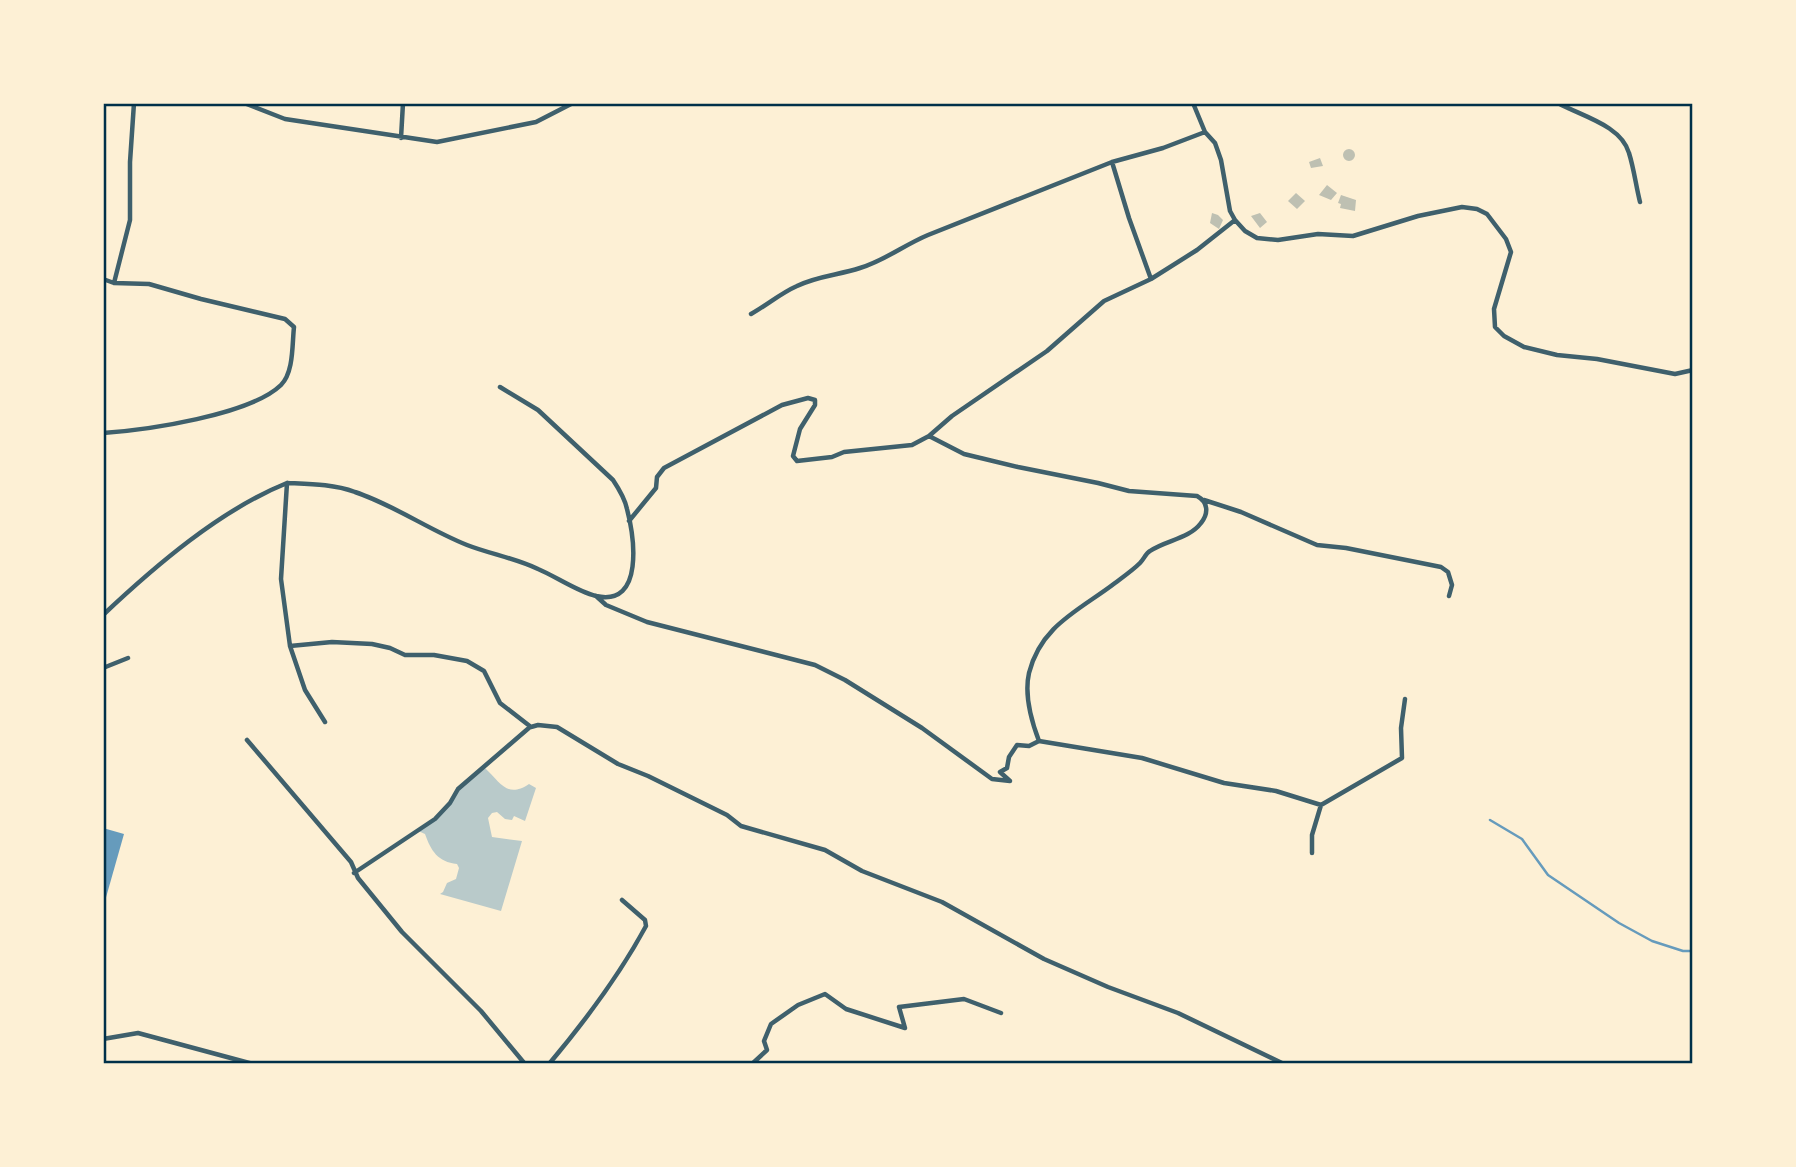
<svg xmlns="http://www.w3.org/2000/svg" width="1796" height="1167" font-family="'Open Sans',sans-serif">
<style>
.green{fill:#b9caca}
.water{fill:#669bbc}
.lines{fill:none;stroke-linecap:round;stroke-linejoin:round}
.stream{stroke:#669bbc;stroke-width:2.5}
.building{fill:#bec0b2}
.minor{stroke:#3f606c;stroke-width:4.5}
.neatline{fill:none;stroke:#003049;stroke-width:2.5}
</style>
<rect width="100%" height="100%" fill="#fdf0d5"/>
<path class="green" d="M 485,768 C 500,782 507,799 529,784 L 536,788 L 525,821 L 514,816 L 512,820 L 505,819 L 497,812 L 492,813 L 488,818 L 492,837 L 522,841 L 501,911 L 440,894 L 443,892 L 447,883 L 456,879 L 459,868 L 457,864 C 438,862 431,851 425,834 L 416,830 L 435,819 L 451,801 L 458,789 Z"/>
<path class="water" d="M 103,828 L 124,834 L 103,908 Z"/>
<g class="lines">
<path class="stream" d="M 1490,820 L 1522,839 L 1548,875 L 1619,923 L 1652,941 L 1683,951 L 1693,951"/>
</g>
<path class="building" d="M1343 155a6 6 0 1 1 12 0a6 6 0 1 1-12 0Z
M 1320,158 L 1323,166 L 1311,168 L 1309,162 Z
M 1327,185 L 1337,193 L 1331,200 L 1319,195 Z
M 1296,193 L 1305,201 L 1297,209 L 1288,201 Z
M 1341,195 L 1356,200 L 1355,211 L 1340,208 L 1341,204 L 1338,203 Z
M 1212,213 L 1218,215 L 1223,220 L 1219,229 L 1210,223 Z
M 1260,213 L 1267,222 L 1260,228 L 1251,216 Z"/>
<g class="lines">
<path class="minor" d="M 244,103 L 285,119 L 437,142 L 536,122 L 573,103
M 1193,103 L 1205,132 L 1215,143 L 1221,160 L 1230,211 L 1235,220 L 1245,231 L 1257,238 L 1278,240 L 1318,234 L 1353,236 L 1418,216 L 1462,207 L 1477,209 L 1487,214 L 1506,239 L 1511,252 L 1494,309 L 1495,327 L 1504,336 L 1524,347 L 1557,355 L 1597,359 L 1675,374 L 1693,370
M 1558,103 C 1581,116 1621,125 1629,153 C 1634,169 1636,186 1640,202
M 401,138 L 403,103
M 1112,162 L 1129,218 L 1151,279
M 103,279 L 114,283 L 149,284 L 201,299 L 285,319 L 294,327 C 292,344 294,372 281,385 C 250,415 147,430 103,433
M 114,283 L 130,220 L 130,162 L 134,103
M 751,314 C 767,305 781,293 797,286 C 817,276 839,275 860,268 C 884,261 904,245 928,235 L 1112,162 L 1163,148 L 1205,132
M 929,436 L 964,454 L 1018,467 L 1098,483 L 1129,491 L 1197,496 C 1208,502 1209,513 1201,523 C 1189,539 1166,540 1150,551 C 1146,553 1144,559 1140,563 C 1133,570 1123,577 1115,583 C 1080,610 1041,625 1029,673 C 1024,695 1031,720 1039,741
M 287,483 C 310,484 333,484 355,492 C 394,505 429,530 467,545 C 490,554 515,558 538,569 C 555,576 578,592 596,596 C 645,607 634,536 627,509 C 625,499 619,489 613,480 L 538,410 L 500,387
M 1204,500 L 1241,512 L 1317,545 L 1346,548 L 1441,567 L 1448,572 L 1452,585 L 1449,596
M 629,521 L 656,488 L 657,477 L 664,468 L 782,405 L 808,398 L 815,400 L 815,405 L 800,429 L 793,456 L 797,461 L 832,457 L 844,452 L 912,445 L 929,436 L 952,416 L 1047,351 L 1104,301 L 1151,279 L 1197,250 L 1235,220
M 596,596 L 606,605 L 647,622 L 815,665 L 845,680 L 922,728 L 992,779 L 1010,781 L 1000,772 L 1007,768 L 1009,757 L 1017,745 L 1029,746 L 1039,741 L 1142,758 L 1224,783 L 1276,791 L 1321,805 L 1402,758 L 1401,728 L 1405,699
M 103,615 C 155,566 220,510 287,483 L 281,579 L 290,646 L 332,642 L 372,644 L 390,648 L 405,655 L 434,655 L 467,661 L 484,671 L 500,703 L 531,727 L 538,725 L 557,727 L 618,764 L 648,776 L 727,815 L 741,826 L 825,850 L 862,871 L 942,902 L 1044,959 L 1108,987 L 1178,1013 L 1284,1064
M 290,646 L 305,690 L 325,722
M 103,668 L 128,658
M 247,740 L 351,862 L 358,878 L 402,932 L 481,1011 L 525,1064
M 1312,853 L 1312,835 L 1321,805
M 354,873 L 435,819 L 450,803 L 458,789 L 530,727
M 103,1039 L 138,1033 L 253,1064
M 549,1064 C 586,1020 619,976 646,926 L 645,920 L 622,900
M 752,1064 L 767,1050 L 764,1041 L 771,1024 L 798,1005 L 825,994 L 846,1009 L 905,1028 L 899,1007 L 964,999 L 1001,1013"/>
</g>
<rect width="1796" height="1167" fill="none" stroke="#fdf0d5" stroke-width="210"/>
<rect x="105" y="105" width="1586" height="957" class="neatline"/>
</svg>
